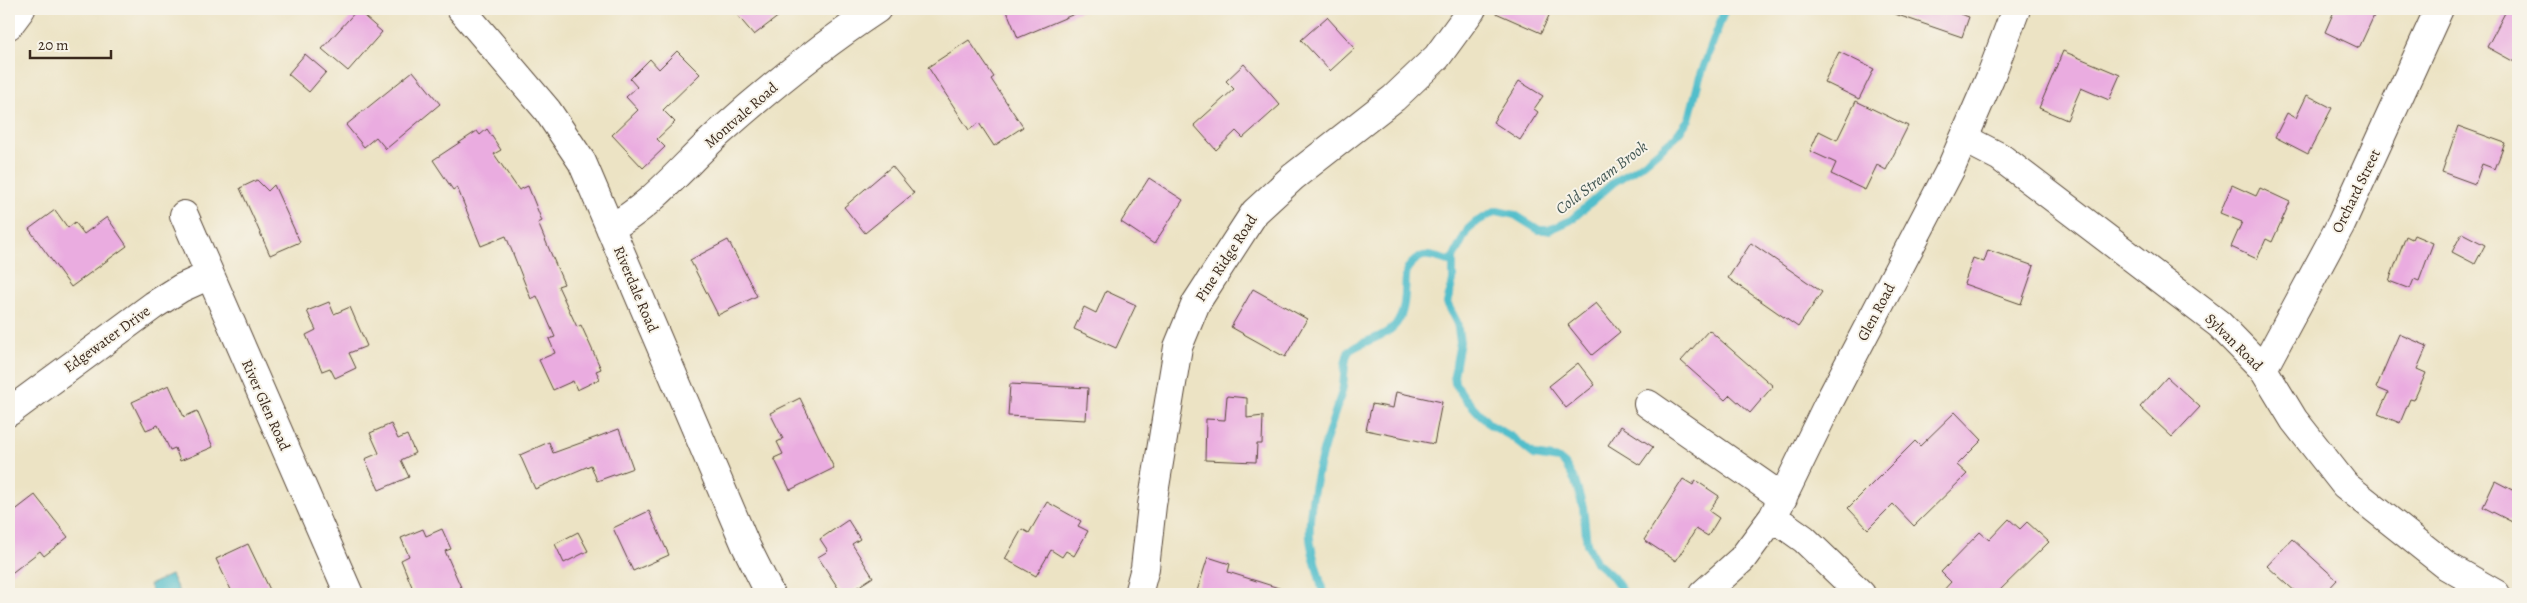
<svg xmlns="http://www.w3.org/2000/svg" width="2527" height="603" font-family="Alegreya,serif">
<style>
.water{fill:#51becb;stroke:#467474}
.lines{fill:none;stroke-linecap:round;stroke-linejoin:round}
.stream{stroke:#51becb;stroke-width:8}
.building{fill:#eaace0}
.minor-casing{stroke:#564637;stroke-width:30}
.minor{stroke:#fff;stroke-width:28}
.labels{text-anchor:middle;stroke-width:4;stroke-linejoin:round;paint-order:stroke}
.street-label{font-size:15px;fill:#3b2a1e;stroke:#f7f3e8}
.water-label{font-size:16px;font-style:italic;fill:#425652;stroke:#f7f3e8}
</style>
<rect width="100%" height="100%" fill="#f7f3e8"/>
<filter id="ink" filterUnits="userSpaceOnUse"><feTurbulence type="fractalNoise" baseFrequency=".02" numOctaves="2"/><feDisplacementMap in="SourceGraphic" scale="10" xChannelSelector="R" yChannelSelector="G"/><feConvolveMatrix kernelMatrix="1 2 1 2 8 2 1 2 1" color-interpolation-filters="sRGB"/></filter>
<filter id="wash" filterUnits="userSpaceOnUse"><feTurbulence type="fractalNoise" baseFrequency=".0096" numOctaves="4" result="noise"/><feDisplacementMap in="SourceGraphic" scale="20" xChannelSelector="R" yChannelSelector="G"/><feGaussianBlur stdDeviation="1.12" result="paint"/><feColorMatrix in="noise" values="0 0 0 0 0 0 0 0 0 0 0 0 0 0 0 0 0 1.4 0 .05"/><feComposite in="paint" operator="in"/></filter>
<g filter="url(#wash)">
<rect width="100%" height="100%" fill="#ece3c4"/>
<path class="water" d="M 171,575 L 180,594 L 153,594 L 149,585 Z"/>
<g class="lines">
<path class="stream" d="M 1453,258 L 1453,281 L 1447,303 L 1457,322 L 1460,342 L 1454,375 L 1455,383 L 1464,397 L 1489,424 L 1512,437 L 1534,455 L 1559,459 L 1565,464 L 1575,481 L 1583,507 L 1587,544 L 1596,562 L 1613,577 L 1625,594
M 1323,594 C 1320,575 1312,558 1310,538 C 1307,496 1327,435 1341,395 C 1346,381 1342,363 1349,351 C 1360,342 1375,340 1387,332 C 1410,318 1403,290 1407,269 C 1422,250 1428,255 1448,261 L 1453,258 L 1468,229 L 1476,222 L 1497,211 L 1515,215 L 1539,230 L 1549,230 L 1571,220 L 1613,183 L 1644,163 L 1676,136 L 1689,119 L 1699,80 L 1725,9"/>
</g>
<g id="blocks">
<path class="building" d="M 732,9 L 788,9 L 754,35 Z
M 1006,9 L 1086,9 L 1018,38 Z
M 1487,9 L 1552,9 L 1541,33 Z
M 1889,9 L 1962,9 L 1960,14 L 1969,17 L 1962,37 L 1889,12 Z
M 2335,9 L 2377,9 L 2359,48 L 2325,32 Z
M 2507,9 L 2518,9 L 2518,64 L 2487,47 Z
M 357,10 L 382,32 L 348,71 L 322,49 Z
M 1327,17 L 1355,48 L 1330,71 L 1301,40 Z
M 969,40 L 994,77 L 991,79 L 1023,127 L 994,146 L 979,123 L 969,130 L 928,67 Z
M 677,51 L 700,74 L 663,110 L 675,122 L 657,139 L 665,147 L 643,168 L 612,135 L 638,110 L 626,97 L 637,87 L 630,79 L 650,59 L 659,69 Z
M 2063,51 L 2120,75 L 2109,100 L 2081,88 L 2067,120 L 2039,108 Z
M 1839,52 L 1874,69 L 1859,99 L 1824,82 Z
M 305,54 L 326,72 L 309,92 L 288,74 Z
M 1244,64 L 1280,105 L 1243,138 L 1236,131 L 1216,150 L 1194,125 L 1234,89 L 1226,81 Z
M 413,71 L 440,104 L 386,149 L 376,137 L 364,147 L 346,125 Z
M 1519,81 L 1543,96 L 1534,109 L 1538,112 L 1520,140 L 1493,122 Z
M 2307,95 L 2332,108 L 2308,154 L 2275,137 L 2287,113 L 2296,118 Z
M 1856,101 L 1908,126 L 1886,170 L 1877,165 L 1865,190 L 1831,174 L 1836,163 L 1810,151 L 1819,131 L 1837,140 Z
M 2458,126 L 2505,143 L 2495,169 L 2482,164 L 2475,184 L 2442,172 Z
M 487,129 L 501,150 L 494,154 L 519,190 L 528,186 L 542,221 L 538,223 L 564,284 L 558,286 L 577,327 L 581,325 L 601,369 L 596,371 L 600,379 L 577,390 L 573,381 L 553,390 L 539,360 L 555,353 L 549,339 L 555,337 L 537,296 L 531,299 L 506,236 L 481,246 L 457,187 L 453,190 L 433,160 L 477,131 L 480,135 Z
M 892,166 L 914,193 L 865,233 L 844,207 Z
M 1149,178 L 1183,200 L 1154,244 L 1121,222 Z
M 257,180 L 268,191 L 274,185 L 300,242 L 270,255 L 240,188 Z
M 2232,185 L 2256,196 L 2260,188 L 2290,202 L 2272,242 L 2266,239 L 2257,259 L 2231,247 L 2242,222 L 2220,213 Z
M 55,210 L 68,228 L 75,222 L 84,234 L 107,217 L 127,246 L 71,287 L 29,229 Z
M 2462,233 L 2485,245 L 2475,264 L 2452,252 Z
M 2414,235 L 2433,243 L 2419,281 L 2414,279 L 2410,289 L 2389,281 L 2406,236 L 2412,239 Z
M 728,240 L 757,296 L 718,315 L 690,260 Z
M 1751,243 L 1822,292 L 1798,327 L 1728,278 Z
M 1988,250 L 2034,266 L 2021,304 L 1964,284 L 1973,258 L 1984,262 Z
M 1253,289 L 1307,319 L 1285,357 L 1231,327 Z
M 1106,291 L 1136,305 L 1116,348 L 1074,329 L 1084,307 L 1096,313 Z
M 329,302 L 334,314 L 350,307 L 367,346 L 349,353 L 356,368 L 335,378 L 330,368 L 322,371 L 306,335 L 316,330 L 307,311 Z
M 1596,303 L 1620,332 L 1592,355 L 1568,325 Z
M 1709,330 L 1773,386 L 1750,413 L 1730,395 L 1725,400 L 1681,361 Z
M 2399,334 L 2427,346 L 2417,369 L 2426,373 L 2414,400 L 2410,399 L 2400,423 L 2378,414 L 2388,393 L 2376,388 Z
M 1578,363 L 1595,385 L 1566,408 L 1549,386 Z
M 2167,377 L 2200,407 L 2172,437 L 2140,407 Z
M 1010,384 L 1088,388 L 1086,420 L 1008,416 Z
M 169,385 L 184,417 L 197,411 L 213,447 L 180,461 L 175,448 L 170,450 L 158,425 L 146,430 L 132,402 Z
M 1396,392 L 1442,402 L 1434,444 L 1366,430 L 1372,404 L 1393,408 Z
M 1227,396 L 1247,398 L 1247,418 L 1263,416 L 1262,444 L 1257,444 L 1256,462 L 1205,460 L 1206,419 L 1225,420 Z
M 800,398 L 834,468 L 790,490 L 774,458 L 783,454 L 777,442 L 783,439 L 770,413 Z
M 1955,412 L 1982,440 L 1957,465 L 1967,474 L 1914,526 L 1893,504 L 1868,529 L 1848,508 L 1915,441 L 1920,446 Z
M 391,424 L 398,439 L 407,435 L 415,453 L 401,460 L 409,477 L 379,490 L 365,459 L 379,453 L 370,433 Z
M 1621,426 L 1653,447 L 1640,465 L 1608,445 Z
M 619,429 L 633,468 L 597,481 L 591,465 L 535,489 L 520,455 L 549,442 L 553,453 Z
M 1683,479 L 1693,485 L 1695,480 L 1719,496 L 1709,511 L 1719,518 L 1708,536 L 1696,529 L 1676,561 L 1644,540 Z
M 2495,481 L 2518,493 L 2518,525 L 2483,507 Z
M 35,495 L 68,537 L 44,556 L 40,551 L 9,575 L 9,515 Z
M 1047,502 L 1081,521 L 1078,526 L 1088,531 L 1074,556 L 1066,551 L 1062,557 L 1051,550 L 1036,576 L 1005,559 L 1022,529 L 1029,533 Z
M 649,511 L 669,555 L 633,571 L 613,528 Z
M 2009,519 L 2020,529 L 2027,522 L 2049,542 L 1996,594 L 1940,594 L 1951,582 L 1941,572 L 1980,532 L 1989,540 Z
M 848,520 L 860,539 L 852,544 L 873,577 L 847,594 L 842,594 L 818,557 L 828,551 L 820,539 Z
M 423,529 L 426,536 L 442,529 L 451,549 L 445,551 L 464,594 L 415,594 L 401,560 L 409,556 L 401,538 Z
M 578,532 L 588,551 L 564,563 L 555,544 Z
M 2292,539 L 2337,580 L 2324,594 L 2298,594 L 2267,566 Z
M 248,544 L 272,594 L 233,594 L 216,559 Z
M 1208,557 L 1230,564 L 1228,572 L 1282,589 L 1281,594 L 1196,594 Z"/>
</g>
</g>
<g filter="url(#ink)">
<use href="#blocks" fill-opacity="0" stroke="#564637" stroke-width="1"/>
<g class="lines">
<g class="minor-casing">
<path id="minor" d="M 461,9 L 547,110 L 582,162 L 746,546 L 770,594
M 9,25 L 21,9
M 1965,139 L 2000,157 L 2219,324 L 2263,369 L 2294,420 L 2345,485 L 2447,566 L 2496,594
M 184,215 L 349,594
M 610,228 C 652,206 684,165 719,133 C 769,88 821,46 877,9
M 2263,369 L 2341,224 L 2439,9
M 1648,404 L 1783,498
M 9,412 L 154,305 L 181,288 L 210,275
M 1773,517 L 1804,539 L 1861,594
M 1138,594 L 1145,568 L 1152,505 L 1178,347 L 1196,303 L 1255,212 L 1293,177 L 1394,98 L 1437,57 L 1472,9
M 1703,594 L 1742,559 L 1773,517 L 1829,402 L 1951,168 L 1990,78 L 2016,9"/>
</g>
<use href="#minor" class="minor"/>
</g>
</g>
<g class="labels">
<g class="street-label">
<text transform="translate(741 115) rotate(-41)" y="5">Montvale Road</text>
<text transform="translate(2356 191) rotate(-64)" y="5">Orchard Street</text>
<text transform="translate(1226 258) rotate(-57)" y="5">Pine Ridge Road</text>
<text transform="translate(636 289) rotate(67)" y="5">Riverdale Road</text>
<text transform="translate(1876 312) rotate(-62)" y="5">Glen Road</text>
<text transform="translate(107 339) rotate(-36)" y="5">Edgewater Drive</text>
<text transform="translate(2234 342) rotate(45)" y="5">Sylvan Road</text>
<text transform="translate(266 405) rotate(66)" y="5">River Glen Road</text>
</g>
<g class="water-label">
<text transform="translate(1601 177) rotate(-37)" y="6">Cold Stream Brook</text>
</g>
</g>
<rect width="2527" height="603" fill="none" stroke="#f7f3e8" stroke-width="30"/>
<path d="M30 50v8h81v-8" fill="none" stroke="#3b2a1e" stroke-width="2.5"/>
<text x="38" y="50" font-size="15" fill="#3b2a1e" stroke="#f7f3e8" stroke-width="4" paint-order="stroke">20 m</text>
</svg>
